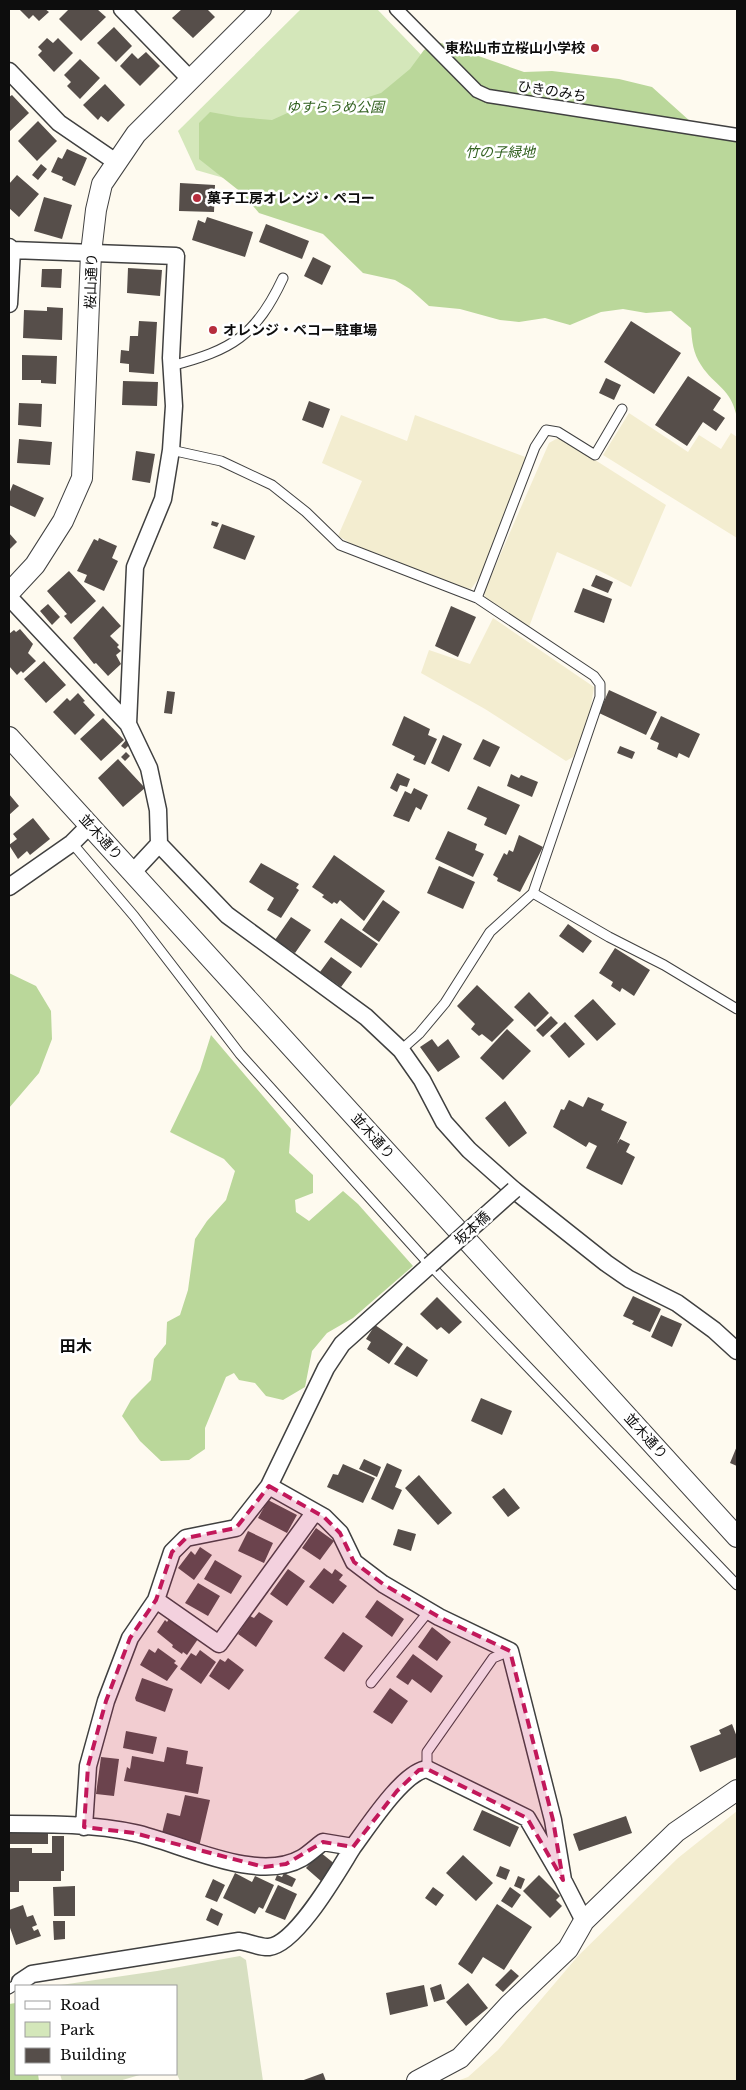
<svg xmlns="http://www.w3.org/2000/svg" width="746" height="2090" font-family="'Libre Baskerville','Noto Sans JP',serif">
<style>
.farmland{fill:#f3edd0}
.green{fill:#d4e7ba}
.forest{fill:#bad79a}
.cemetery{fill:#d7dfc1}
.building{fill:#564e4a}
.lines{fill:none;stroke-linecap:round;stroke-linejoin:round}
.service-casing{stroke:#404040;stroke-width:11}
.pedestrian-casing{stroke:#404040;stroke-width:15}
.minor-casing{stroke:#404040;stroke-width:19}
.tertiary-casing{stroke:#404040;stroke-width:22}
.service{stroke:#fff;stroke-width:9}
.pedestrian{stroke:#fff;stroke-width:12}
.minor{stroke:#fff;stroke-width:16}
.tertiary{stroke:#fff;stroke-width:20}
.minor-bridge-casing{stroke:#404040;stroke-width:19;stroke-linecap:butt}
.minor-bridge{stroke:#fff;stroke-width:16}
.marked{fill:#c2185b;fill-opacity:0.2;stroke:#c2185b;stroke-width:4;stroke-dasharray:10 6;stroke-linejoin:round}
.poi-dot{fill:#b62d3d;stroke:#fff;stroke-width:2}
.labels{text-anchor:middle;stroke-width:5;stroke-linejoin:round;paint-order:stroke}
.poi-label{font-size:14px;font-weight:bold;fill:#0d0d0d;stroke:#fff;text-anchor:start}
.street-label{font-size:14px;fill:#0d0d0d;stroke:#fff}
.park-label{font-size:14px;font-style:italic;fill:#336221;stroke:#fff}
.quarter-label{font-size:16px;font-weight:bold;fill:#0d0d0d;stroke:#fff}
</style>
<rect width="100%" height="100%" fill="#fefaef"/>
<path class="farmland" d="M 629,413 L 688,452 L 699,435 L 721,449 L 731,433 L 737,437 L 737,538 L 603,455 Z
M 341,415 L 407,441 L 415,415 L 528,458 L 482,574 L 471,589 L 458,586 L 359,548 L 338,536 L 362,481 L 322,463 Z
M 556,439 L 562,439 L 666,505 L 631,587 L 600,571 L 557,552 L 529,627 L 485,597 L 484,592 L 549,443 Z
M 493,618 L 594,687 L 589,719 L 573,757 L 566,761 L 485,709 L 421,673 L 429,650 L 470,664 Z
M 737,1811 L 737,2081 L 457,2081 L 468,2077 L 498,2050 L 578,1956 L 678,1858 Z"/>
<path class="green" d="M 301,9 L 377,9 L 451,86 L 252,186 L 196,170 L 178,131 Z"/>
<path class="forest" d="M 438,42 L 524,72 L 552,71 L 619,79 L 652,87 L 691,122 L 720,139 L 737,141 L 737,418 C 731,387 715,387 701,365 C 693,353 692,341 691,328 L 671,311 L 646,313 L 623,309 L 601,312 L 570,325 L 545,318 L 519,322 L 500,320 L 460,309 L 429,306 L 410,289 L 395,280 L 363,273 L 323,234 L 259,213 L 242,193 L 199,159 L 199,123 L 210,112 L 238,117 L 272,120 L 305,105 L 337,107 L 381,93 L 410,69 L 424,50 Z
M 9,973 L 36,986 L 51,1011 L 52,1039 L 39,1073 L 9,1108 Z
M 211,1035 L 291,1129 L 289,1153 L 313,1175 L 313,1193 L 295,1200 L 296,1212 L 309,1221 L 343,1191 L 358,1204 L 413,1266 L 353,1318 L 327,1333 L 312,1351 L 305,1387 L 283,1400 L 266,1396 L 255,1383 L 239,1380 L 234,1373 L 226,1377 L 205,1428 L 205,1449 L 189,1460 L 161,1461 L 140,1441 L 122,1416 L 131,1400 L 151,1380 L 154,1359 L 166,1344 L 167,1322 L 180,1315 L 188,1290 L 195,1239 L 207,1221 L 226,1200 L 235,1171 L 224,1159 L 170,1132 L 200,1070 Z
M 16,2003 L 16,2074 L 38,2074 L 39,2081 L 9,2081 L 9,2004 Z"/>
<path class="cemetery" d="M 240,1956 L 246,1960 L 263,2081 L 180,2081 L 176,2072 L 176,1986 L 54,1986 L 157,1971 Z
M 60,2074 L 143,2074 L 119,2081 L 62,2081 Z"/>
<path class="building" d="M 19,9 L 45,9 L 49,12 L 39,21 L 33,15 L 29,19 Z
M 69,9 L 97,9 L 106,17 L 81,41 L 59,19 Z
M 182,9 L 207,9 L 215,17 L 193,38 L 172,18 Z
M 114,27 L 132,46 L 116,62 L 97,43 Z
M 47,38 L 53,43 L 58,38 L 73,53 L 54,72 L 38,55 L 42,51 L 38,47 Z
M 146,52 L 160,66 L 140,86 L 120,66 L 132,53 L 138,59 Z
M 80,59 L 100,78 L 80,99 L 67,86 L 71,82 L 64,75 Z
M 105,84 L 125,105 L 108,122 L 101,116 L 98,120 L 83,105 Z
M 12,95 L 29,113 L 9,132 L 9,97 Z
M 38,121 L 57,141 L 37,161 L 18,141 Z
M 67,149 L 87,158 L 75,186 L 62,180 L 63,177 L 51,172 L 58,157 L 62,159 Z
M 41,164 L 47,169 L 38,180 L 32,175 Z
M 17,175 L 39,194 L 19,217 L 9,208 L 9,184 Z
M 180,183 L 215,185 L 214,212 L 179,211 Z
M 44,197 L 72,205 L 62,239 L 34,231 Z
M 207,217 L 253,232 L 245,257 L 192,240 L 198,220 L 205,223 Z
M 266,224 L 309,241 L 302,259 L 259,242 Z
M 313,257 L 331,266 L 322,285 L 304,276 Z
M 128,268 L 162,270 L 160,296 L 127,293 Z
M 42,269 L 62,269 L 61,288 L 41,287 Z
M 47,307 L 63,308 L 62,340 L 23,338 L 24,310 L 47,311 Z
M 139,321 L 157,322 L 154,374 L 129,372 L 129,364 L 120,363 L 121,350 L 129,351 L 130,336 L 138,336 Z
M 631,321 L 681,353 L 654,394 L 604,362 Z
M 22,355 L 57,356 L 56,384 L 41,383 L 41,380 L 22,380 Z
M 688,376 L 721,398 L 713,410 L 725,418 L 716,431 L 703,422 L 687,446 L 655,425 Z
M 606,378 L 621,385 L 614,400 L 599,393 Z
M 123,381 L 158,382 L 157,406 L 122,405 Z
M 309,401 L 330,409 L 323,428 L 302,420 Z
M 19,403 L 42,404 L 41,427 L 18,425 Z
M 19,439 L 52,442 L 50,465 L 17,463 Z
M 136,451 L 155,454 L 150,483 L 132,480 Z
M 13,484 L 44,498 L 35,517 L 9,505 L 9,494 Z
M 212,521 L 219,523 L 217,527 L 211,525 Z
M 222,524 L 255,536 L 245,560 L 213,548 Z
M 9,533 L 17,542 L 9,550 Z
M 99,538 L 117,546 L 112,558 L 118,561 L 104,591 L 84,582 L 87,575 L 77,571 L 94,539 L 98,541 Z
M 69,571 L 96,601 L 71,624 L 64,616 L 67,614 L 47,591 Z
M 596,575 L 613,582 L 608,593 L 591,586 Z
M 583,588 L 612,599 L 604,623 L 574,612 Z
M 48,604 L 60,617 L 52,625 L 40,611 Z
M 103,606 L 121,626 L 110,636 L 119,645 L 117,647 L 121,651 L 116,655 L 121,664 L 108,676 L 96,663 L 94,664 L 73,638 Z
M 451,606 L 476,617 L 458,657 L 435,646 Z
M 20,629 L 33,644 L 28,653 L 36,661 L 23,673 L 21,671 L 17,675 L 9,666 L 9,634 L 14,630 L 16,632 Z
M 44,661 L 66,685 L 46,703 L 24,679 Z
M 609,690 L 657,712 L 646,735 L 599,713 Z
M 167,691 L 175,692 L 172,714 L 164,713 Z
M 78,693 L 85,701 L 83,702 L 95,715 L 75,735 L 53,712 L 67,698 L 70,701 Z
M 404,716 L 430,729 L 428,735 L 437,739 L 425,765 L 413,760 L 415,756 L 392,745 Z
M 661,716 L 700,734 L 689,758 L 679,753 L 677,758 L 657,749 L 659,743 L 650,739 Z
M 103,718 L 124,740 L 101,761 L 80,739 Z
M 443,735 L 462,744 L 449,772 L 431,763 Z
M 483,739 L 500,747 L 490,767 L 473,759 Z
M 126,740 L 130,744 L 125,749 L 121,746 Z
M 620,746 L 635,752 L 632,759 L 617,753 Z
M 126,752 L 130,756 L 125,761 L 121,757 Z
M 118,759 L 145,788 L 123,807 L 98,778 Z
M 397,773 L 410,779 L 407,787 L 400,785 L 397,792 L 390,788 Z
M 511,774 L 519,778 L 521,775 L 538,782 L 532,797 L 507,786 Z
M 478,786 L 520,805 L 506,835 L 484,825 L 487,818 L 467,809 Z
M 414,788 L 428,795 L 421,810 L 416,807 L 409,822 L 393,816 L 405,791 L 411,794 Z
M 9,794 L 19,806 L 9,815 Z
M 33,818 L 50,839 L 30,855 L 27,851 L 18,859 L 9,845 L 17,839 L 13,834 Z
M 448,831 L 477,844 L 475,850 L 484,854 L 473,877 L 435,859 Z
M 519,835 L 543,847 L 520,892 L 497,881 L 498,878 L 493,875 L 504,853 L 507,855 L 509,850 L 513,852 Z
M 334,855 L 385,891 L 364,921 L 340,900 L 337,904 L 334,902 L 332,904 L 322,897 L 324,895 L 312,887 Z
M 261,863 L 299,884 L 296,888 L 299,890 L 281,918 L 267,910 L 274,898 L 249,882 Z
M 439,866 L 475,882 L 463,909 L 427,893 Z
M 383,900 L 400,912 L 379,942 L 362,930 Z
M 291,917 L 311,930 L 295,953 L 275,940 Z
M 341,918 L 378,944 L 361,968 L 324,942 Z
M 568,924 L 592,941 L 583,953 L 559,936 Z
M 615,948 L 650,970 L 634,996 L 622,988 L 620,992 L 611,986 L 613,982 L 599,973 Z
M 331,957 L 352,972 L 341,987 L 320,972 Z
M 477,985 L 514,1020 L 492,1042 L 482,1034 L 479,1036 L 471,1029 L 475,1024 L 457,1006 Z
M 529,992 L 549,1013 L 535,1027 L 514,1007 Z
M 593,999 L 616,1024 L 597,1041 L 574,1016 Z
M 551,1016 L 558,1023 L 543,1037 L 536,1030 Z
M 565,1022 L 585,1044 L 569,1058 L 550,1036 Z
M 507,1029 L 531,1051 L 503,1080 L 480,1058 Z
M 432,1039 L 438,1047 L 448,1039 L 460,1057 L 438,1072 L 420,1047 Z
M 588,1097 L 604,1104 L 601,1110 L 627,1122 L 617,1144 L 620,1139 L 630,1144 L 626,1152 L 635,1157 L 622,1185 L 586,1168 L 597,1146 L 589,1142 L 586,1147 L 553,1127 L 561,1109 L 564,1110 L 569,1100 L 583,1107 Z
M 505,1101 L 527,1133 L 509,1147 L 485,1118 Z
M 633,1296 L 661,1309 L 650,1332 L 632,1324 L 634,1321 L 623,1316 Z
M 437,1297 L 462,1322 L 449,1334 L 441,1327 L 437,1330 L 420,1314 Z
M 661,1315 L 682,1324 L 672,1347 L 651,1337 Z
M 375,1325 L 403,1344 L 389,1364 L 367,1349 L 371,1342 L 366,1339 Z
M 407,1346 L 428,1360 L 417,1377 L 394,1364 Z
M 481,1398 L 512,1411 L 502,1435 L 471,1421 Z
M 737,1446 L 737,1466 L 730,1463 Z
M 364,1459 L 381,1467 L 377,1477 L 359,1469 Z
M 387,1463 L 402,1470 L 395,1487 L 402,1490 L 393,1510 L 371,1499 Z
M 343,1464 L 375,1478 L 363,1503 L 327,1487 L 333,1474 L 338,1475 Z
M 419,1475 L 452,1513 L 438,1525 L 405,1488 Z
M 504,1488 L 520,1508 L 508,1517 L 492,1497 Z
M 268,1500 L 297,1515 L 287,1533 L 258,1518 Z
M 316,1528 L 334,1541 L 320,1560 L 302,1548 Z
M 398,1529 L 416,1534 L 411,1551 L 393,1545 Z
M 248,1531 L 273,1543 L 264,1563 L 238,1551 Z
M 200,1547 L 212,1555 L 194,1580 L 178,1568 L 191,1551 L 195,1555 Z
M 215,1560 L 242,1576 L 231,1594 L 204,1579 Z
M 324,1568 L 332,1574 L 335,1569 L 343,1575 L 339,1580 L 347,1586 L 333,1604 L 309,1587 Z
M 288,1569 L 305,1581 L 287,1606 L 270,1594 Z
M 198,1583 L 220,1596 L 208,1616 L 185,1603 Z
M 377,1600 L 404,1619 L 392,1637 L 365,1617 Z
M 259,1612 L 273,1621 L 256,1647 L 238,1634 L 250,1616 L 254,1618 Z
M 169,1619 L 198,1639 L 187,1655 L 183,1652 L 182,1654 L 172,1647 L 173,1645 L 157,1632 L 165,1620 L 167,1622 Z
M 432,1627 L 451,1642 L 437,1661 L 418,1647 Z
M 343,1632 L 363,1646 L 344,1672 L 324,1658 Z
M 158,1648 L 176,1661 L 174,1663 L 178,1666 L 167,1681 L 140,1665 L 149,1649 L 155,1653 Z
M 200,1650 L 216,1662 L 201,1684 L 180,1669 L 191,1653 L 196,1656 Z
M 413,1654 L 443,1676 L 431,1693 L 412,1679 L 408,1685 L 396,1677 Z
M 228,1658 L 244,1670 L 229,1690 L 209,1676 L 220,1659 L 225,1662 Z
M 142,1678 L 173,1689 L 165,1712 L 136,1701 L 135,1698 Z
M 390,1688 L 408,1701 L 392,1724 L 373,1712 Z
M 732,1724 L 737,1737 L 737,1757 L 700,1772 L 690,1746 L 721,1734 L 719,1730 Z
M 126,1731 L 157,1737 L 153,1754 L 123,1748 Z
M 167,1747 L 188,1751 L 186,1764 L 203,1767 L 198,1794 L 124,1781 L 127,1767 L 130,1769 L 132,1756 L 164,1762 Z
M 101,1757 L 119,1759 L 114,1796 L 96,1794 Z
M 185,1795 L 210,1800 L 199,1847 L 161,1837 L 167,1813 L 180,1816 Z
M 482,1810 L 519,1827 L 510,1847 L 473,1830 Z
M 626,1816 L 632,1833 L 579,1851 L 573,1834 Z
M 9,1830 L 48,1830 L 48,1844 L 9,1844 Z
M 52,1836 L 64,1836 L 64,1871 L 61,1871 L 61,1881 L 19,1881 L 19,1892 L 9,1892 L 9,1848 L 32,1848 L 32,1853 L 52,1853 Z
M 320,1852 L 336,1865 L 322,1882 L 306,1868 Z
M 463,1855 L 493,1883 L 476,1901 L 446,1873 Z
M 500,1866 L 510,1870 L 506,1880 L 496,1876 Z
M 235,1873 L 252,1882 L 255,1876 L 274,1885 L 263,1909 L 259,1907 L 255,1914 L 223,1898 Z
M 284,1873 L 296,1879 L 292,1887 L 275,1880 L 277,1875 L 282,1877 Z
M 539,1875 L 560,1896 L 556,1900 L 562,1906 L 550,1918 L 523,1891 Z
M 518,1876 L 525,1879 L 521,1889 L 514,1886 Z
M 213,1879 L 225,1885 L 217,1902 L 205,1897 Z
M 278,1885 L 297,1894 L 285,1920 L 265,1912 Z
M 75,1886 L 75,1916 L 54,1916 L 53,1887 Z
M 433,1887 L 444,1895 L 436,1906 L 425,1898 Z
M 510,1887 L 521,1895 L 512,1908 L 501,1901 Z
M 497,1904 L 532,1927 L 504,1970 L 483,1957 L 472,1974 L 458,1964 Z
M 23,1905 L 27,1917 L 33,1915 L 37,1925 L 32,1927 L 34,1931 L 38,1929 L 41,1936 L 16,1945 L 9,1925 L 9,1910 Z
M 211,1908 L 223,1914 L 218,1926 L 206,1920 Z
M 53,1921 L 65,1921 L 65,1939 L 54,1940 Z
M 511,1969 L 519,1976 L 503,1992 L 495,1985 Z
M 468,1983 L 488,2008 L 466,2026 L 446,2002 Z
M 441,1984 L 445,1999 L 434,2002 L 430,1988 Z
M 424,1985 L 428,2006 L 390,2015 L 386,1993 Z
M 323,2073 L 326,2081 L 301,2081 Z"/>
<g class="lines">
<g class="service-casing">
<path id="service" d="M 171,366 C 232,350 256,336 283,278
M 171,450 L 221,461 L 272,485 L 306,512 L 340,545 L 477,598 L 594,676 L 600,684 L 600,697 L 533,893
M 477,598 L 535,447 L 546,430 L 558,432 L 595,455 L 622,409
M 72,843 L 134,916 L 240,1054 L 430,1265 L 737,1585
M 401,1050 L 419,1034 L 445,1003 L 490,932 L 533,893 L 609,937 L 664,965 L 737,1009
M 371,1683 L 429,1611
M 427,1769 L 427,1752 L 493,1658 L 510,1651
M 9,1989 L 20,1982"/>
</g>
<g class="pedestrian-casing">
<path id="pedestrian" d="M 396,9 L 477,91 L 488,96 L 737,135"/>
</g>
<g class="minor-casing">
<path id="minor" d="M 122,9 L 191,80
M 9,71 L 59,123 L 116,162
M 9,247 L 12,250 L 176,256 L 171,358 L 174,406 L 171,450 L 163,499 L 135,567 L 128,724
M 9,304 L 12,250
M 9,597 L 128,724 L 149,768 L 158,810 L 159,844 L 133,872
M 159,844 L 227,915 L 366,1017 L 401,1050 L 422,1080 L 444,1122 L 469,1150 L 514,1190 L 606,1263 L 629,1279 L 677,1303 L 714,1330 L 737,1351
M 9,887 L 72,843 L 90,825
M 269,1486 L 324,1517 L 340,1533 L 354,1562 L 383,1584 L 439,1617 L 510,1651 L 553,1820 L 563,1880 L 584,1921
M 156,1600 L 219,1644 L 314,1513
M 9,1824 C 50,1824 95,1824 135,1833 C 181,1843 257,1884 302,1858 C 309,1854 316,1847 323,1842 L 353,1847 C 368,1827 403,1772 427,1769 L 527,1818 L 563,1880
M 84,1827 L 88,1766 L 106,1701 L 130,1638 L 156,1600 L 172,1552 L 186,1538 L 236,1528 L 269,1486 L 326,1368 L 342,1344 L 430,1265
M 20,1982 L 32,1974 L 239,1941 C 248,1942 261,1948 269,1947 C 297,1944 339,1869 353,1847"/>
</g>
<g class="tertiary-casing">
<path id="tertiary" d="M 9,593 L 35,565 L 63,521 L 82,478 L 91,253 L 96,210 L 102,184 L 136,134 L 261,9
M 9,737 L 737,1537
M 417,2081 L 460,2058 L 509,2005 L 568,1949 L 584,1921 L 676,1832 L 737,1790"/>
</g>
<use href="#service" class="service"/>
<use href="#pedestrian" class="pedestrian"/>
<use href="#minor" class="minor"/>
<use href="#tertiary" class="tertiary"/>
<g class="minor-bridge-casing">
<path id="minor-bridge" d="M 430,1265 L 514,1190"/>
</g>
<use href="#minor-bridge" class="minor-bridge"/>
</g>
<path class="marked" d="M 269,1486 L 324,1517 L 340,1533 L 354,1562 L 383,1584 L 439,1617 L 510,1651 L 553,1820 L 563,1880 L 527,1818 L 427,1769 L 419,1770 L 397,1791 L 353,1847 L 323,1842 L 286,1864 L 264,1867 L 134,1833 L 84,1827 L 88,1766 L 106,1701 L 130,1638 L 156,1600 L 172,1552 L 186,1538 L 236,1528 Z"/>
<g class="poi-dot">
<circle cx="595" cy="48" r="5"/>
<circle cx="197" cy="198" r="5"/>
<circle cx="213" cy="330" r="5"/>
</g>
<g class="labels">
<g class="poi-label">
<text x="585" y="53" text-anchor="end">東松山市立桜山小学校</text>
<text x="207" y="203">菓子工房オレンジ・ペコー</text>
<text x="223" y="335">オレンジ・ペコー駐車場</text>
</g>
<g class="street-label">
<text transform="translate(552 91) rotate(9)" y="5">ひきのみち</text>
<text transform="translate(91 281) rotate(-88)" y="5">桜山通り</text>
<text transform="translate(101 837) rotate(48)" y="5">並木通り</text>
<text transform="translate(373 1136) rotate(48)" y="5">並木通り</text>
<text transform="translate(472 1228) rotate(-42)" y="5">坂本橋</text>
<text transform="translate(646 1436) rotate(48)" y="5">並木通り</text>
</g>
<g class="park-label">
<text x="335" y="112">ゆすらうめ公園</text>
<text x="500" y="157">竹の子緑地</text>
</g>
<g class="quarter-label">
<text x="76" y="1352">田木</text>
</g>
</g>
<rect width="746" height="2090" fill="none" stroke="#0d0d0d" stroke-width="20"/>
<rect x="15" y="1985" width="162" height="90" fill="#ffffff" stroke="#9e9e9e"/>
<rect x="25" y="2001" width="25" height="8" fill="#ffffff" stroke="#9e9e9e"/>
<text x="60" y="2010" font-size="15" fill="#0d0d0d">Road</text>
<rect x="25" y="2022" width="25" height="15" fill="#d4e7ba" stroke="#9e9e9e"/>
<text x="60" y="2035" font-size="15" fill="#0d0d0d">Park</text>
<rect x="25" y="2048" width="25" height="15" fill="#564e4a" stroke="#9e9e9e"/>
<text x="60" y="2060" font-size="15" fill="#0d0d0d">Building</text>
</svg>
